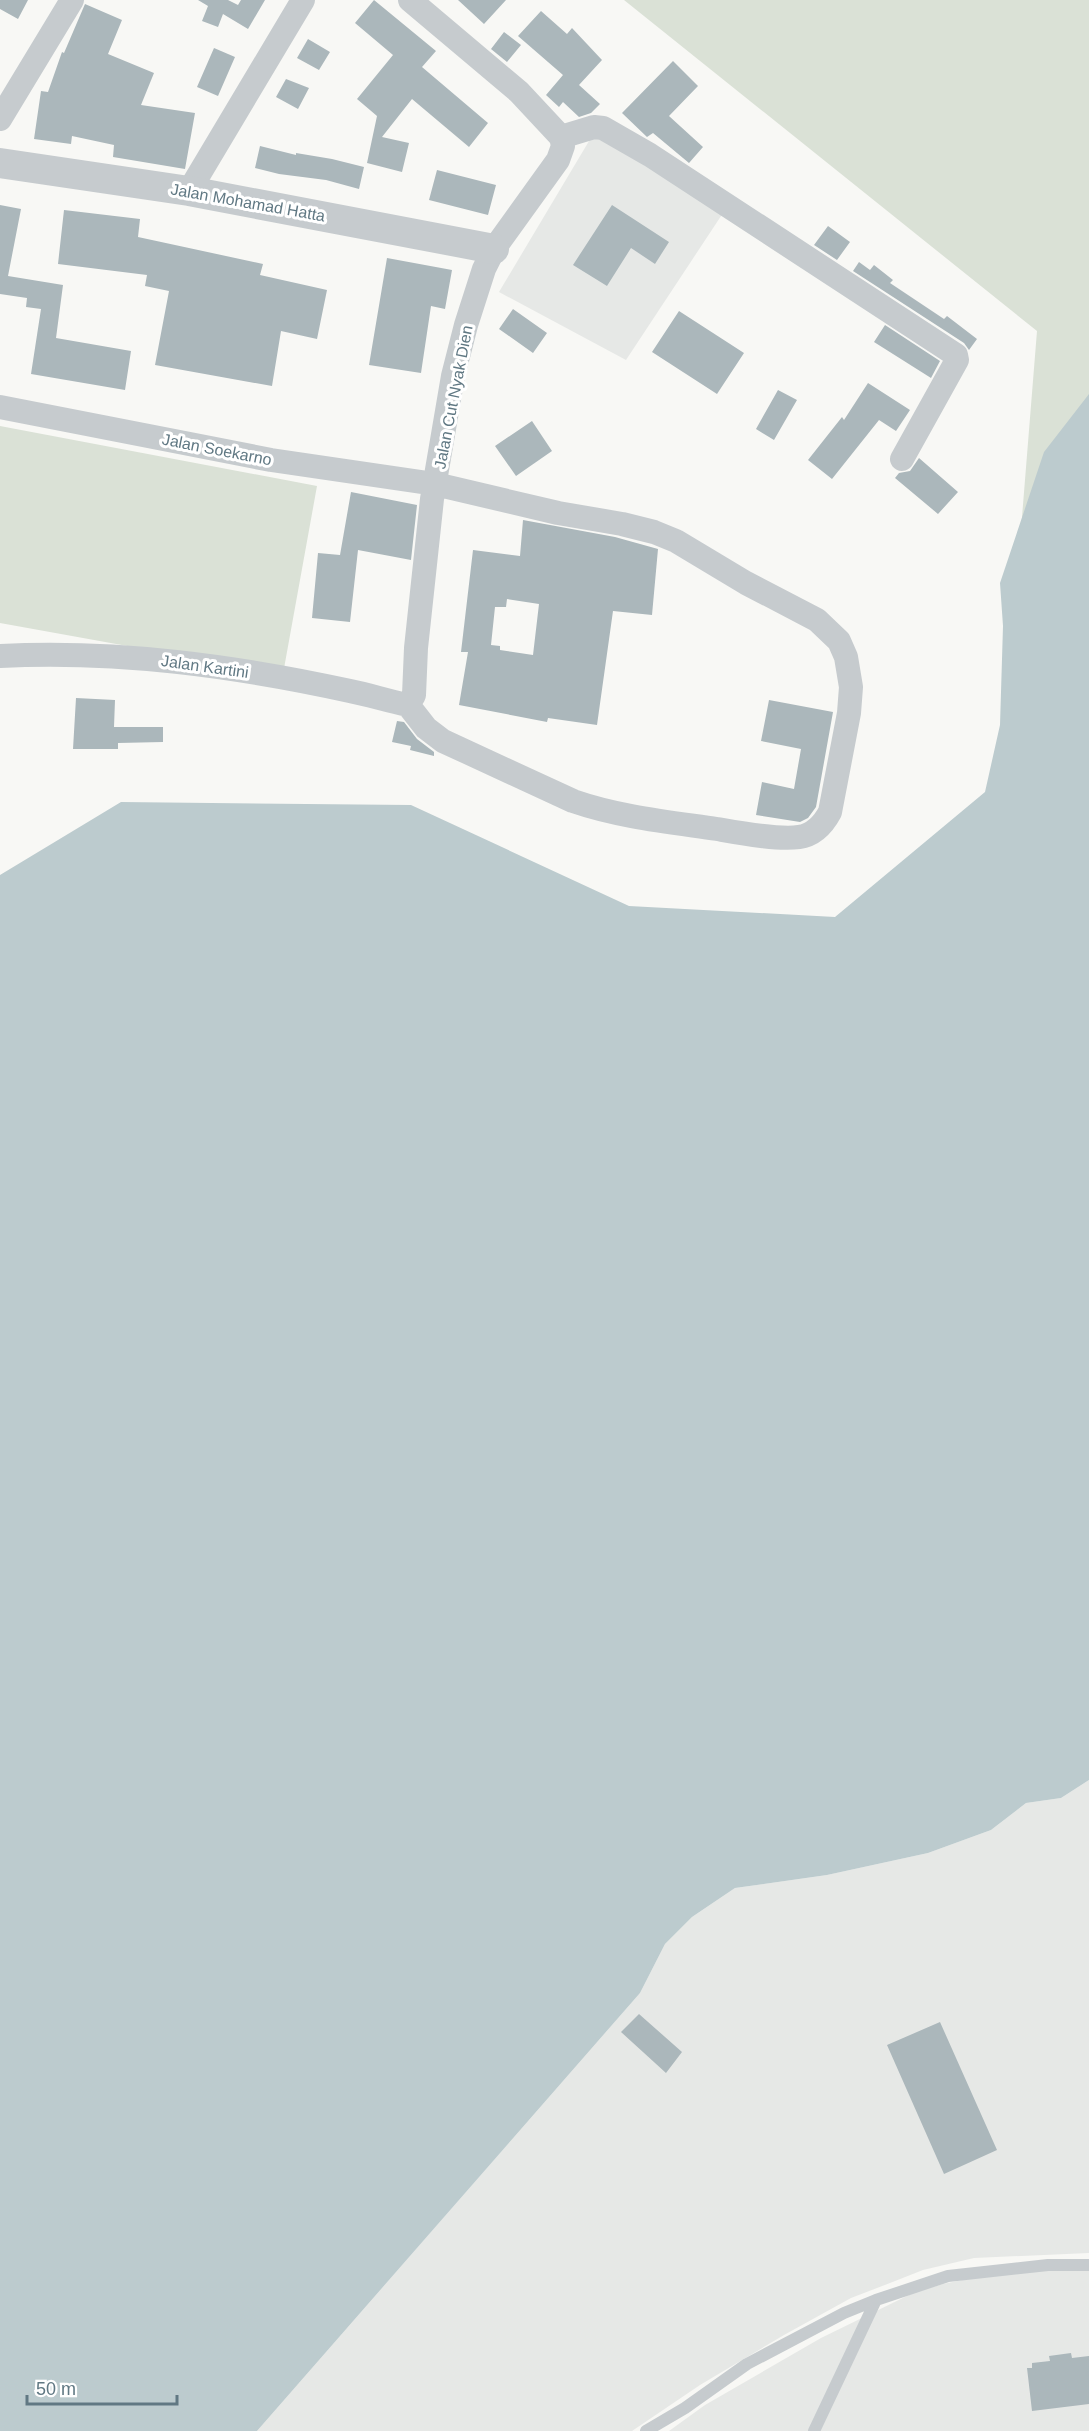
<svg xmlns="http://www.w3.org/2000/svg" width="1089" height="2431" font-family="Arial,sans-serif">
<style>
.built{fill:#e6e8e6}
.green{fill:#dae1d6}
.water{fill:#bccbce}
.building{fill:#abb7bb;fill-rule:evenodd}
.lines{fill:none;stroke-linecap:round;stroke-linejoin:round}
.service{stroke:#c6cbce;stroke-width:12}
.minor{stroke:#c6cbce;stroke-width:24}
.tertiary{stroke:#c6cbce;stroke-width:30}
.labels{text-anchor:middle;stroke-width:6;stroke-linejoin:round;paint-order:stroke}
.street-label{font-size:16px;fill:#607883;stroke:#fff}
</style>
<rect width="100%" height="100%" fill="#f8f8f5"/>
<path class="built" d="M 595,131 L 725,210 L 626,360 L 499,292 Z
M 1089,1780 L 1089,2253 L 974,2258 L 923,2270 L 890,2283 L 851,2298 L 784,2335 L 700,2385 L 632,2431 L 257,2431 L 640,1993 L 665,1944 L 692,1917 L 735,1888 L 827,1875 L 928,1853 L 991,1830 L 1026,1803 L 1061,1798 Z
M 1089,2266 L 1089,2431 L 669,2431 L 705,2405 L 821,2338 L 913,2293 L 943,2284 L 977,2277 Z"/>
<path class="green" d="M 624,0 L 1089,0 L 1089,703 L 997,827 L 1037,331 Z
M 0,426 L 317,486 L 283,674 L 0,623 Z"/>
<path class="water" d="M 1089,394 L 1089,1780 L 1061,1798 L 1026,1803 L 991,1830 L 928,1853 L 827,1875 L 735,1888 L 692,1917 L 665,1944 L 640,1993 L 257,2431 L 0,2431 L 0,875 L 121,802 L 411,805 L 629,906 L 835,917 L 985,792 L 1000,725 L 1003,626 L 1000,583 L 1044,452 Z"/>
<path class="building" d="M 0,0 L 28,0 L 18,19 L 0,9 Z
M 198,0 L 228,0 L 238,5 L 241,0 L 265,0 L 248,29 L 223,14 L 218,27 L 202,21 L 208,6 Z
M 374,0 L 436,51 L 422,67 L 488,123 L 469,147 L 412,99 L 382,137 L 409,143 L 402,172 L 367,163 L 377,116 L 357,99 L 393,55 L 355,23 Z
M 458,0 L 506,0 L 484,24 Z
M 85,4 L 122,20 L 108,54 L 154,73 L 141,105 L 195,113 L 185,169 L 113,157 L 114,145 L 72,136 L 71,144 L 34,139 L 41,91 L 48,92 L 62,52 L 64,53 Z
M 541,11 L 567,34 L 572,28 L 602,60 L 579,85 L 600,104 L 591,113 L 579,117 L 563,102 L 559,107 L 546,95 L 563,75 L 518,36 Z
M 504,32 L 521,45 L 507,62 L 491,49 Z
M 308,39 L 330,52 L 319,70 L 297,58 Z
M 214,48 L 235,57 L 218,96 L 197,87 Z
M 673,61 L 698,86 L 669,116 L 703,147 L 689,163 L 653,133 L 647,137 L 622,113 Z
M 286,79 L 309,88 L 298,109 L 276,97 Z
M 260,146 L 296,155 L 296,153 L 332,159 L 364,167 L 359,189 L 326,180 L 279,174 L 255,168 Z
M 437,170 L 496,185 L 488,215 L 429,200 Z
M 0,205 L 21,209 L 8,276 L 63,285 L 56,338 L 131,351 L 125,390 L 31,374 L 41,309 L 26,307 L 27,298 L 0,294 Z
M 612,205 L 669,242 L 655,264 L 631,248 L 607,286 L 573,265 Z
M 64,210 L 140,219 L 138,237 L 263,264 L 260,275 L 327,290 L 317,339 L 281,331 L 272,386 L 155,365 L 169,291 L 145,286 L 147,275 L 58,264 Z
M 828,226 L 850,242 L 837,260 L 814,245 Z
M 387,258 L 452,270 L 445,309 L 431,306 L 421,373 L 369,365 Z
M 859,262 L 870,270 L 874,265 L 893,280 L 890,283 L 944,319 L 947,316 L 977,339 L 969,350 L 964,343 L 853,271 Z
M 513,309 L 547,333 L 533,353 L 499,329 Z
M 679,311 L 744,353 L 717,394 L 652,352 Z
M 885,325 L 940,361 L 931,378 L 874,342 Z
M 868,383 L 910,410 L 896,431 L 879,420 L 832,479 L 808,460 L 842,417 L 844,420 Z
M 778,390 L 797,400 L 774,440 L 756,429 Z
M 532,421 L 552,451 L 516,476 L 495,446 Z
M 919,458 L 958,492 L 938,514 L 895,478 L 899,473 L 910,471 Z
M 351,492 L 417,505 L 411,560 L 358,550 L 350,622 L 312,618 L 318,553 L 340,555 Z
M 523,520 L 615,537 L 658,549 L 652,615 L 613,611 L 597,725 L 548,718 L 547,722 L 459,705 L 468,652 L 461,652 L 473,550 L 520,556 ZM 507,599 L 539,604 L 533,655 L 500,650 L 500,646 L 491,645 L 495,607 L 506,607 Z
M 76,698 L 115,700 L 114,727 L 163,727 L 163,742 L 118,743 L 118,749 L 73,749 Z
M 769,700 L 833,712 L 816,807 L 808,818 L 800,822 L 756,815 L 762,782 L 794,789 L 801,749 L 761,741 Z
M 397,721 L 404,722 L 417,739 L 434,752 L 434,756 L 410,750 L 411,746 L 392,742 Z
M 639,2014 L 682,2052 L 666,2073 L 621,2032 Z
M 940,2022 L 997,2150 L 944,2174 L 887,2045 Z
M 1071,2353 L 1072,2358 L 1089,2356 L 1089,2404 L 1032,2411 L 1027,2368 L 1032,2368 L 1032,2363 L 1050,2361 L 1049,2356 Z"/>
<g class="lines">
<path class="service" d="M 646,2431 L 685,2408 L 747,2364 L 844,2313 L 876,2300 L 948,2276 L 1048,2265 L 1089,2265
M 814,2431 L 876,2300"/>
<path class="minor" d="M 0,119 L 72,0
M 561,137 L 594,127 L 603,128 L 650,155 L 956,355 L 957,360 L 902,459
M 189,191 L 303,0
M 0,407 L 271,460 L 435,484 L 558,513 L 622,524 L 654,532 L 676,541 L 746,583 L 817,620 L 839,641 L 846,657 L 851,687 L 849,713 L 830,812 C 823,825 814,835 799,837 C 777,840 740,833 717,829 C 669,822 619,817 573,801 L 443,741 L 426,728 L 408,705
M 0,656 C 118,650 235,666 350,691 C 370,695 388,701 408,705
M 408,705 L 414,695 L 416,648 L 432,499 L 453,376 L 466,325 L 484,269 L 494,249 L 558,160 L 563,146 L 561,137 L 519,92 L 410,0"/>
<path class="tertiary" d="M 0,163 L 189,191 L 494,249"/>
</g>
<g class="labels">
<g class="street-label">
<text transform="translate(248 202) rotate(10)" y="6">Jalan Mohamad Hatta</text>
<text transform="translate(453 397) rotate(-79)" y="6">Jalan Cut Nyak Dien</text>
<text transform="translate(217 449) rotate(11)" y="6">Jalan Soekarno</text>
<text transform="translate(205 666) rotate(8)" y="6">Jalan Kartini</text>
</g>
</g>
<path d="M27 2395v9h150v-9" fill="none" stroke="#607883" stroke-width="3"/>
<text x="36" y="2395" font-size="18" fill="#607883" stroke="#ffffff" stroke-width="4.5" paint-order="stroke">50 m</text>
</svg>
